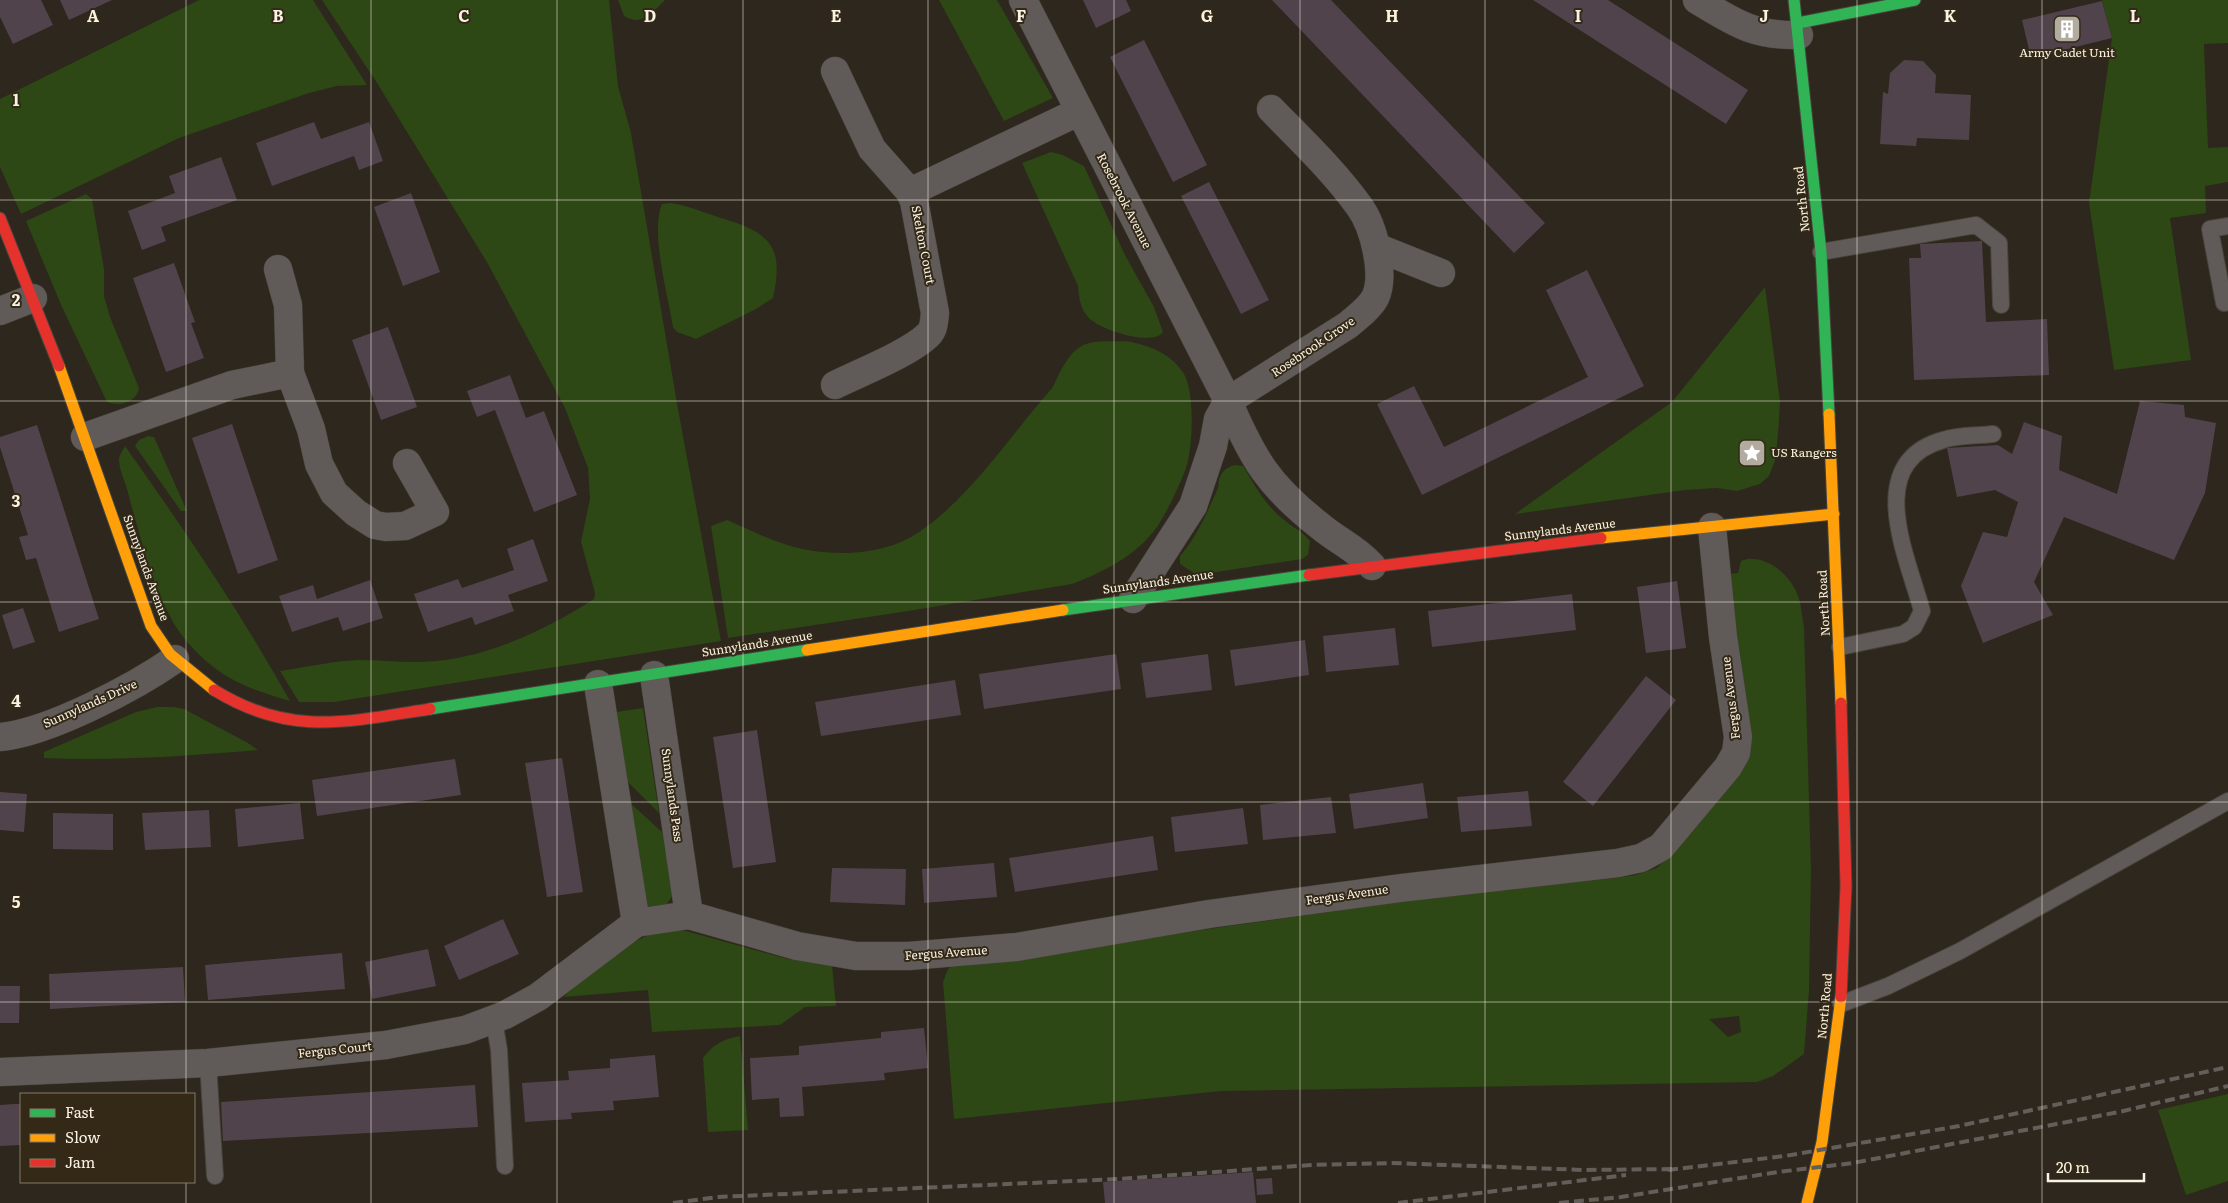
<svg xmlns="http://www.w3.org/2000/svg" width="2228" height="1203" font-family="Literata,serif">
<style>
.green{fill:#2d4715;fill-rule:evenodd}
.building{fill:#51434c}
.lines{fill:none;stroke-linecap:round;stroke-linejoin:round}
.lane-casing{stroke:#48433b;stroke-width:18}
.street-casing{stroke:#48433b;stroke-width:29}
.fast-casing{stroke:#48433b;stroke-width:13}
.slow-casing{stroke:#48433b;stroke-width:13}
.jam-casing{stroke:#48433b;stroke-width:13}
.lane{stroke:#605b58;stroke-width:16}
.street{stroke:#605b58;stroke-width:28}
.fast{stroke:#30b455;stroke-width:11}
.slow{stroke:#ff9f0a;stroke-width:11}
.jam{stroke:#e5322d;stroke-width:11}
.rail{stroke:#635e59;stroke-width:4;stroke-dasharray:10 5;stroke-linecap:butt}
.grid{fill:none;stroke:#f9f3e6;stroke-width:1;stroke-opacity:0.55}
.labels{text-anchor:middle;stroke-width:4;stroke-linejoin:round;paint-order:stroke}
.poi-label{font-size:12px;fill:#f9f3e6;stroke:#342916}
.street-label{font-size:12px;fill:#f9f3e6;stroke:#342916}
.grid-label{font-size:16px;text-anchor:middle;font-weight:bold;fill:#f9f3e6;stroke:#342916;stroke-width:4;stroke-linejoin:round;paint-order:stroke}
</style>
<rect width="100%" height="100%" fill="#2d271d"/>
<path class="green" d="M 199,0 L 313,0 L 367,85 L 337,86 L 309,93 L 179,138 L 21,214 L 0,167 L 0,99 Z
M 322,0 L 609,0 L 618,86 L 631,133 L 678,409 L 721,641 L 334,702 L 299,702 L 280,671 C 306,667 333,661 360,660 C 385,660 410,664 436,661 C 492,656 548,628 594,599 L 595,593 L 581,542 L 590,499 L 588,468 L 565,408 L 488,264 L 377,83 Z
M 618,0 L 665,0 C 652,13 642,27 624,16 Z
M 939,0 L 997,0 L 1053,98 L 1004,121 Z
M 2102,0 L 2228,0 L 2228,43 L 2204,44 L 2208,148 L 2228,147 L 2228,182 L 2205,186 L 2206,213 L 2170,218 L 2191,360 L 2114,370 L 2089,203 L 2112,38 Z
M 1051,152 L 1063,155 L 1084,166 L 1125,255 L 1154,307 L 1163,332 C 1153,347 1100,330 1089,318 C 1080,309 1079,298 1078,286 L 1022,163 Z
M 86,194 L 92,199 L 104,269 L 104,296 L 110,317 L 139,388 C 137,402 120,407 107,402 L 62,307 L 26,221 Z
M 671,203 C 686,205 700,211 715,216 C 765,231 786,241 773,298 L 754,310 L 696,339 L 677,332 L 673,327 C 668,296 650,232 662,204 Z
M 1765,287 L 1780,401 L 1779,421 L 1776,458 L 1769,476 L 1760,484 L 1737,491 L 1717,488 L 1685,490 L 1515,514 L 1672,402 Z
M 1126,341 C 1149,345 1171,353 1184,374 C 1195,392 1193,448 1186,468 C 1179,487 1168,510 1157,527 C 1137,555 1104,572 1072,584 L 902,612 L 728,638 L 711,526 L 727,520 C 748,529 771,541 794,547 C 833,557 885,556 919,532 C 971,497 1011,434 1053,387 C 1060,372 1069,350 1086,344 C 1098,340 1114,342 1126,341 Z
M 148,436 L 154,437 L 187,511 L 181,511 L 135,446 L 139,440 Z
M 125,446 C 184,529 241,613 290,701 C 248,689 219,678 189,644 C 157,609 141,539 128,493 C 126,483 119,470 119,460 C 119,455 123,450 125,446 Z
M 1234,465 L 1243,466 C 1255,485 1264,504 1283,519 C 1293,528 1301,530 1310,541 L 1308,555 L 1302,559 L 1197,575 L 1180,564 L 1180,556 C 1196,538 1208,511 1218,488 C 1219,485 1218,480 1220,477 C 1222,471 1228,467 1234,465 Z
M 1747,559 C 1770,557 1793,577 1799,599 C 1802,608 1802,618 1804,627 L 1811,869 L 1809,991 L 1804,1054 L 1773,1076 L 1757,1082 L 1221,1091 L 954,1119 L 943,982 L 948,969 L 954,965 L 1478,891 L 1616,878 L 1636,875 L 1657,868 L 1671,854 L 1739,770 L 1728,574 L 1738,573 L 1741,561 ZM 1739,1016 L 1741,1032 L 1728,1037 L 1709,1019 Z
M 157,707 L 174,707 L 184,709 L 248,743 L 258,750 C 186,756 115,761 44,758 L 44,752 L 136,712 Z
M 643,708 L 659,813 L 627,781 L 616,712 Z
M 627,800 L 662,832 L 673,895 L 666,905 L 654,908 L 647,906 L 644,901 Z
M 682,930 L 788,959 L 832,965 L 836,1006 L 805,1007 L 780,1025 L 652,1032 L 648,990 L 564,997 C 575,984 589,975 603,965 C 636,942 639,932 682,930 Z
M 740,1036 L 748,1130 L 708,1132 L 703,1058 C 713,1044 724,1039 740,1036 Z
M 2228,1094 L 2228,1181 L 2186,1195 L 2158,1110 Z"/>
<path class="building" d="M 0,0 L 41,0 L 53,25 L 13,44 L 0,17 Z
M 60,0 L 112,0 L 69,20 Z
M 1083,0 L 1126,0 L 1131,11 L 1096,28 Z
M 1272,0 L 1331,0 L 1545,223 L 1514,253 Z
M 1533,0 L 1608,0 L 1748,90 L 1726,124 Z
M 2102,1 L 2112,38 L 2031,58 L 2022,20 Z
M 1144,40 L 1207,165 L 1173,182 L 1110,57 Z
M 1904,60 L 1923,61 L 1936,75 L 1935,93 L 1971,95 L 1969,140 L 1917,138 L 1916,146 L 1880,144 L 1883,92 L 1888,94 L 1890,73 Z
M 314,122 L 321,139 L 369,122 L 383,161 L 359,170 L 354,156 L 272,186 L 256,143 Z
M 221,157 L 237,200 L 161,227 L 166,241 L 142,250 L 128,211 L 175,193 L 169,176 Z
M 1209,182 L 1269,300 L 1241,314 L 1181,196 Z
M 411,193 L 440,272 L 403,286 L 374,207 Z
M 1982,241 L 1986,322 L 2047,319 L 2049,375 L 1914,380 L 1909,258 L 1921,258 L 1920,244 Z
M 174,263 L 195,322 L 191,323 L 204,358 L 166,372 L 133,278 Z
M 1587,270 L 1644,386 L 1422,495 L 1377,404 L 1414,386 L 1444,447 L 1588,377 L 1546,290 Z
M 388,327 L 417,407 L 381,420 L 352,340 Z
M 510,375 L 526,418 L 544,411 L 577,495 L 534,512 L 495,410 L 477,417 L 467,391 Z
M 2140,401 L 2184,405 L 2185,417 L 2216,423 L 2205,493 L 2174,560 L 2064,517 L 2034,582 L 2053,615 L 1983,643 L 1961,586 L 1983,532 L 2007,537 L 2018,502 L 1995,490 L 1957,497 L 1947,448 L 1998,445 L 2012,454 L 2024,422 L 2062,436 L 2059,470 L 2117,494 Z
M 232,424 L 278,560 L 238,574 L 192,438 Z
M 37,425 L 99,619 L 59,632 L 36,558 L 26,560 L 19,537 L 28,535 L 0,447 L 0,437 Z
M 533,539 L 548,581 L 508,595 L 514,611 L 475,625 L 472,617 L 428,632 L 414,594 L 458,579 L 462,588 L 514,570 L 507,549 Z
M 370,580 L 383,618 L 343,631 L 338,617 L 292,632 L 279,596 L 313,585 L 317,599 Z
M 1677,581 L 1686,648 L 1646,653 L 1637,587 Z
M 1572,594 L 1576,630 L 1432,647 L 1428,611 Z
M 23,608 L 35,642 L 13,649 L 2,615 Z
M 1395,628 L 1399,665 L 1326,672 L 1323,636 Z
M 1305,640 L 1309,675 L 1235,686 L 1230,650 Z
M 1116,654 L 1121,689 L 984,709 L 979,674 Z
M 1208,654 L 1212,690 L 1146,698 L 1141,663 Z
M 1646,676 L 1676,700 L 1593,806 L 1563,782 Z
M 955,680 L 961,715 L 821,736 L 815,702 Z
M 757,730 L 776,862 L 733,868 L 713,737 Z
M 562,758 L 583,892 L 547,897 L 525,763 Z
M 455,759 L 461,795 L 317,816 L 312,780 Z
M 1423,783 L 1428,818 L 1354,829 L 1349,794 Z
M 1528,791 L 1532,826 L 1461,832 L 1457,797 Z
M 0,792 L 27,794 L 24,832 L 0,830 Z
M 1331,797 L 1336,833 L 1263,840 L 1260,805 Z
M 300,803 L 304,839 L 238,847 L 235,809 Z
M 1243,808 L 1248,844 L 1175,852 L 1171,817 Z
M 209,810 L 211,847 L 145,850 L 142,813 Z
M 53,813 L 113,814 L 113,850 L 53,849 Z
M 1153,836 L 1158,870 L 1015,892 L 1009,858 Z
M 994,863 L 997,897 L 924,903 L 922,869 Z
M 832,868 L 906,869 L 905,905 L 830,902 Z
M 503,919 L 519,954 L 459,980 L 444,946 Z
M 428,949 L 436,986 L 372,999 L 365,962 Z
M 342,953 L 345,989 L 208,1000 L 205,965 Z
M 183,967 L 185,1002 L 50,1009 L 49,974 Z
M 0,986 L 20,986 L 19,1023 L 0,1023 Z
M 924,1028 L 928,1068 L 884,1073 L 885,1080 L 802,1087 L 804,1116 L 780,1117 L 779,1098 L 752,1100 L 750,1058 L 799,1055 L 799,1046 L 881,1038 L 881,1032 Z
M 655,1055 L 659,1097 L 613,1101 L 614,1110 L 571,1113 L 572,1119 L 525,1122 L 522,1083 L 569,1080 L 568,1071 L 610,1068 L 610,1059 Z
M 475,1085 L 478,1127 L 223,1141 L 221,1102 Z
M 14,1104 L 21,1104 L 21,1145 L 0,1146 L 0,1105 Z
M 1253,1172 L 1256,1203 L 1105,1203 L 1103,1182 Z
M 1272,1178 L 1273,1194 L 1257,1195 L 1256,1179 Z"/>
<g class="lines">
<g class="lane-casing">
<path id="lane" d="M 2228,226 L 2210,229 L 2224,303 L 2228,302
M 1821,252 L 1976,225 L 1999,243 L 2001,305
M 1840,647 L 1903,634 L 1914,627 L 1922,611 C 1908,558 1862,463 1943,440 C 1958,435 1977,436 1993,434
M 1841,1004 L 1888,986 L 1960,951 L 2228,801
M 494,1020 L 499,1050 L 505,1166
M 208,1063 L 215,1176"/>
</g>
<g class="street-casing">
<path id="street" d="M 1023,0 L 1228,401 C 1253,460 1269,486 1320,526 C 1339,542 1355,547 1372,566
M 1697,0 C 1735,23 1753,36 1799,35
M 910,192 L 1078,112
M 1376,247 L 1441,273
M 278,269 L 288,305 L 290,373 L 311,429 L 319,464 L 334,493 L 356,513 L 375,525 L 386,527 L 405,526 L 435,512 L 407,463
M 0,311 L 33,298
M 835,385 C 859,373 910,353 928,335 C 934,330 934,321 935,313 L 914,201 L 910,192 L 872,149 L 835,71
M 85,437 L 232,385 L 290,373
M 1133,599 L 1193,506 L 1213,446 L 1218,419 L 1228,401 L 1348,325 C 1357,317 1369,309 1375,298 C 1386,275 1374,226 1359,206 C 1334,171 1301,140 1271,109
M 654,675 L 689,915
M 598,684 L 636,923
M 0,737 C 48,733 135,687 175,659
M 636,923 L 689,915 L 797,946 L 856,956 L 909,956 L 1017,947 L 1209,914 L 1401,888 L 1618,863 L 1641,858 L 1661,847 L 1728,767 L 1736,753 L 1738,737 L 1723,637 L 1712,527
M 0,1072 L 208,1063 L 386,1045 L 465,1030 L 505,1015 L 538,997 L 636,923"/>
</g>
<g class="fast-casing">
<path id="fast" d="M 1794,0 L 1821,252 L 1829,414
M 1798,23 L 1915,0
M 1063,610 L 1309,575
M 430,709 L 807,650"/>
</g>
<g class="slow-casing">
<path id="slow" d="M 59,366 L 151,626 L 170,654 L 214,690
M 1829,414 L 1841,703
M 1601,538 L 1834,514
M 807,650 L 1063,610
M 1807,1203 L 1822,1142 L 1841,997"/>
</g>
<g class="jam-casing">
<path id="jam" d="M 0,218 L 59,366
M 1309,575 L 1601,538
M 214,690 C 290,737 347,722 430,709
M 1841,997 L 1846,886 L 1841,703"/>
</g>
<use href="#lane" class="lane"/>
<use href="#street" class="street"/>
<use href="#fast" class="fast"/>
<use href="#slow" class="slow"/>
<use href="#jam" class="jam"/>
<path class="rail" d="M 1668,1170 L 1785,1156 L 1959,1126 L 2228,1067
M 673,1203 L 718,1197 L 1119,1179 L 1311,1165 L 1392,1163 L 1584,1170 L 1674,1169
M 1398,1203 L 1626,1175
M 1559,1203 L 1621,1197 L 1778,1172 L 1853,1163 L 2119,1112 L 2228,1086"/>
</g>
<path class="grid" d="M 186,0 L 186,1094M 371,0 L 371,1203M 557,0 L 557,1203M 743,0 L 743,1203M 928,0 L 928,1203M 1114,0 L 1114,1203M 1300,0 L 1300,1203M 1485,0 L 1485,1203M 1671,0 L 1671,1203M 1857,0 L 1857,1203M 2042,0 L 2042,1203M 0,200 L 2228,200M 0,401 L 2228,401M 0,602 L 2228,602M 0,802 L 2228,802M 0,1002 L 2228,1002M 186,1182 L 186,1203"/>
<defs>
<g id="building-square" transform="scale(1.4375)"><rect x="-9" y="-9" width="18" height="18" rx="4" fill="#b2aca0" stroke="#342916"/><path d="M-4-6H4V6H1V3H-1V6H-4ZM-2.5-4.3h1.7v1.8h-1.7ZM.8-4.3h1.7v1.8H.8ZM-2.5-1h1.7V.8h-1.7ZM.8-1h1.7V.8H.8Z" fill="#fff"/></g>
<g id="sight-square" transform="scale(1.4375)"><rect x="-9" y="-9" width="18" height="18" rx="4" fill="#b2aca0" stroke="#342916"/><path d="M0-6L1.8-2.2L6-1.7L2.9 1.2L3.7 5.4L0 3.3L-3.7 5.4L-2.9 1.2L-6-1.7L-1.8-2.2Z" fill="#fff"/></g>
</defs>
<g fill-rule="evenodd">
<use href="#building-square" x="2067" y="29"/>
<use href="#sight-square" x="1752" y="453"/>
</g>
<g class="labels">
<g class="poi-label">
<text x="2067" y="57">Army Cadet Unit</text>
<text x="1771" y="457" text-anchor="start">US Rangers</text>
</g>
<g class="street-label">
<text transform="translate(1802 199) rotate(-96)" y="4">North Road</text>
<text transform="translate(1124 201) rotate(63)" y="4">Rosebrook Avenue</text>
<text transform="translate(923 245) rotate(79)" y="4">Skelton Court</text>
<text transform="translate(1313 347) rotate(-34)" y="4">Rosebrook Grove</text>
<text transform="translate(1560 530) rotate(-7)" y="4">Sunnylands Avenue</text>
<text transform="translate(146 568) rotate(70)" y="4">Sunnylands Avenue</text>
<text transform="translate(1158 582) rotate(-8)" y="4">Sunnylands Avenue</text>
<text transform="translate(1824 603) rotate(-93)" y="4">North Road</text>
<text transform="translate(757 644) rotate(-9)" y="4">Sunnylands Avenue</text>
<text transform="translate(1731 698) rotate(-97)" y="4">Fergus Avenue</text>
<text transform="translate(90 704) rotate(-24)" y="4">Sunnylands Drive</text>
<text transform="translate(672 795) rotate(82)" y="4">Sunnylands Pass</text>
<text transform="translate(1347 895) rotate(-8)" y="4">Fergus Avenue</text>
<text transform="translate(946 953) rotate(-4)" y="4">Fergus Avenue</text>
<text transform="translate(1825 1006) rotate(-85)" y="4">North Road</text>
<text transform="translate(335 1050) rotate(-6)" y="4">Fergus Court</text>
</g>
</g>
<g class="grid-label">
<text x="93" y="22">A</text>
<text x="278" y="22">B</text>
<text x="464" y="22">C</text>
<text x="650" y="22">D</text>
<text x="836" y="22">E</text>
<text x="1021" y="22">F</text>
<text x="1207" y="22">G</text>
<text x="1392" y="22">H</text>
<text x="1578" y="22">I</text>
<text x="1764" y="22">J</text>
<text x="1950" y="22">K</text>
<text x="2135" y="22">L</text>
<text x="16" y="106">1</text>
<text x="16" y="306">2</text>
<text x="16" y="507">3</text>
<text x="16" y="707">4</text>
<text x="16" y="908">5</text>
</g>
<rect x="20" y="1093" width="175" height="90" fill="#342916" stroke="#837a69"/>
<rect x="30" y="1109" width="25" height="8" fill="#30b455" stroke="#837a69"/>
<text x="65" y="1118" font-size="15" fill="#f9f3e6">Fast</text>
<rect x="30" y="1134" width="25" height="8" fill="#ff9f0a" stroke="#837a69"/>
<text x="65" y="1143" font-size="15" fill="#f9f3e6">Slow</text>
<rect x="30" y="1159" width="25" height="8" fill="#e5322d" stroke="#837a69"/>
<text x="65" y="1168" font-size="15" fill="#f9f3e6">Jam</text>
<path d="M2048 1173v8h96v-8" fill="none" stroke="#f9f3e6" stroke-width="2.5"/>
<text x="2056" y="1173" font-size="15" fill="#f9f3e6" stroke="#342916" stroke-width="4" paint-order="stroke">20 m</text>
</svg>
